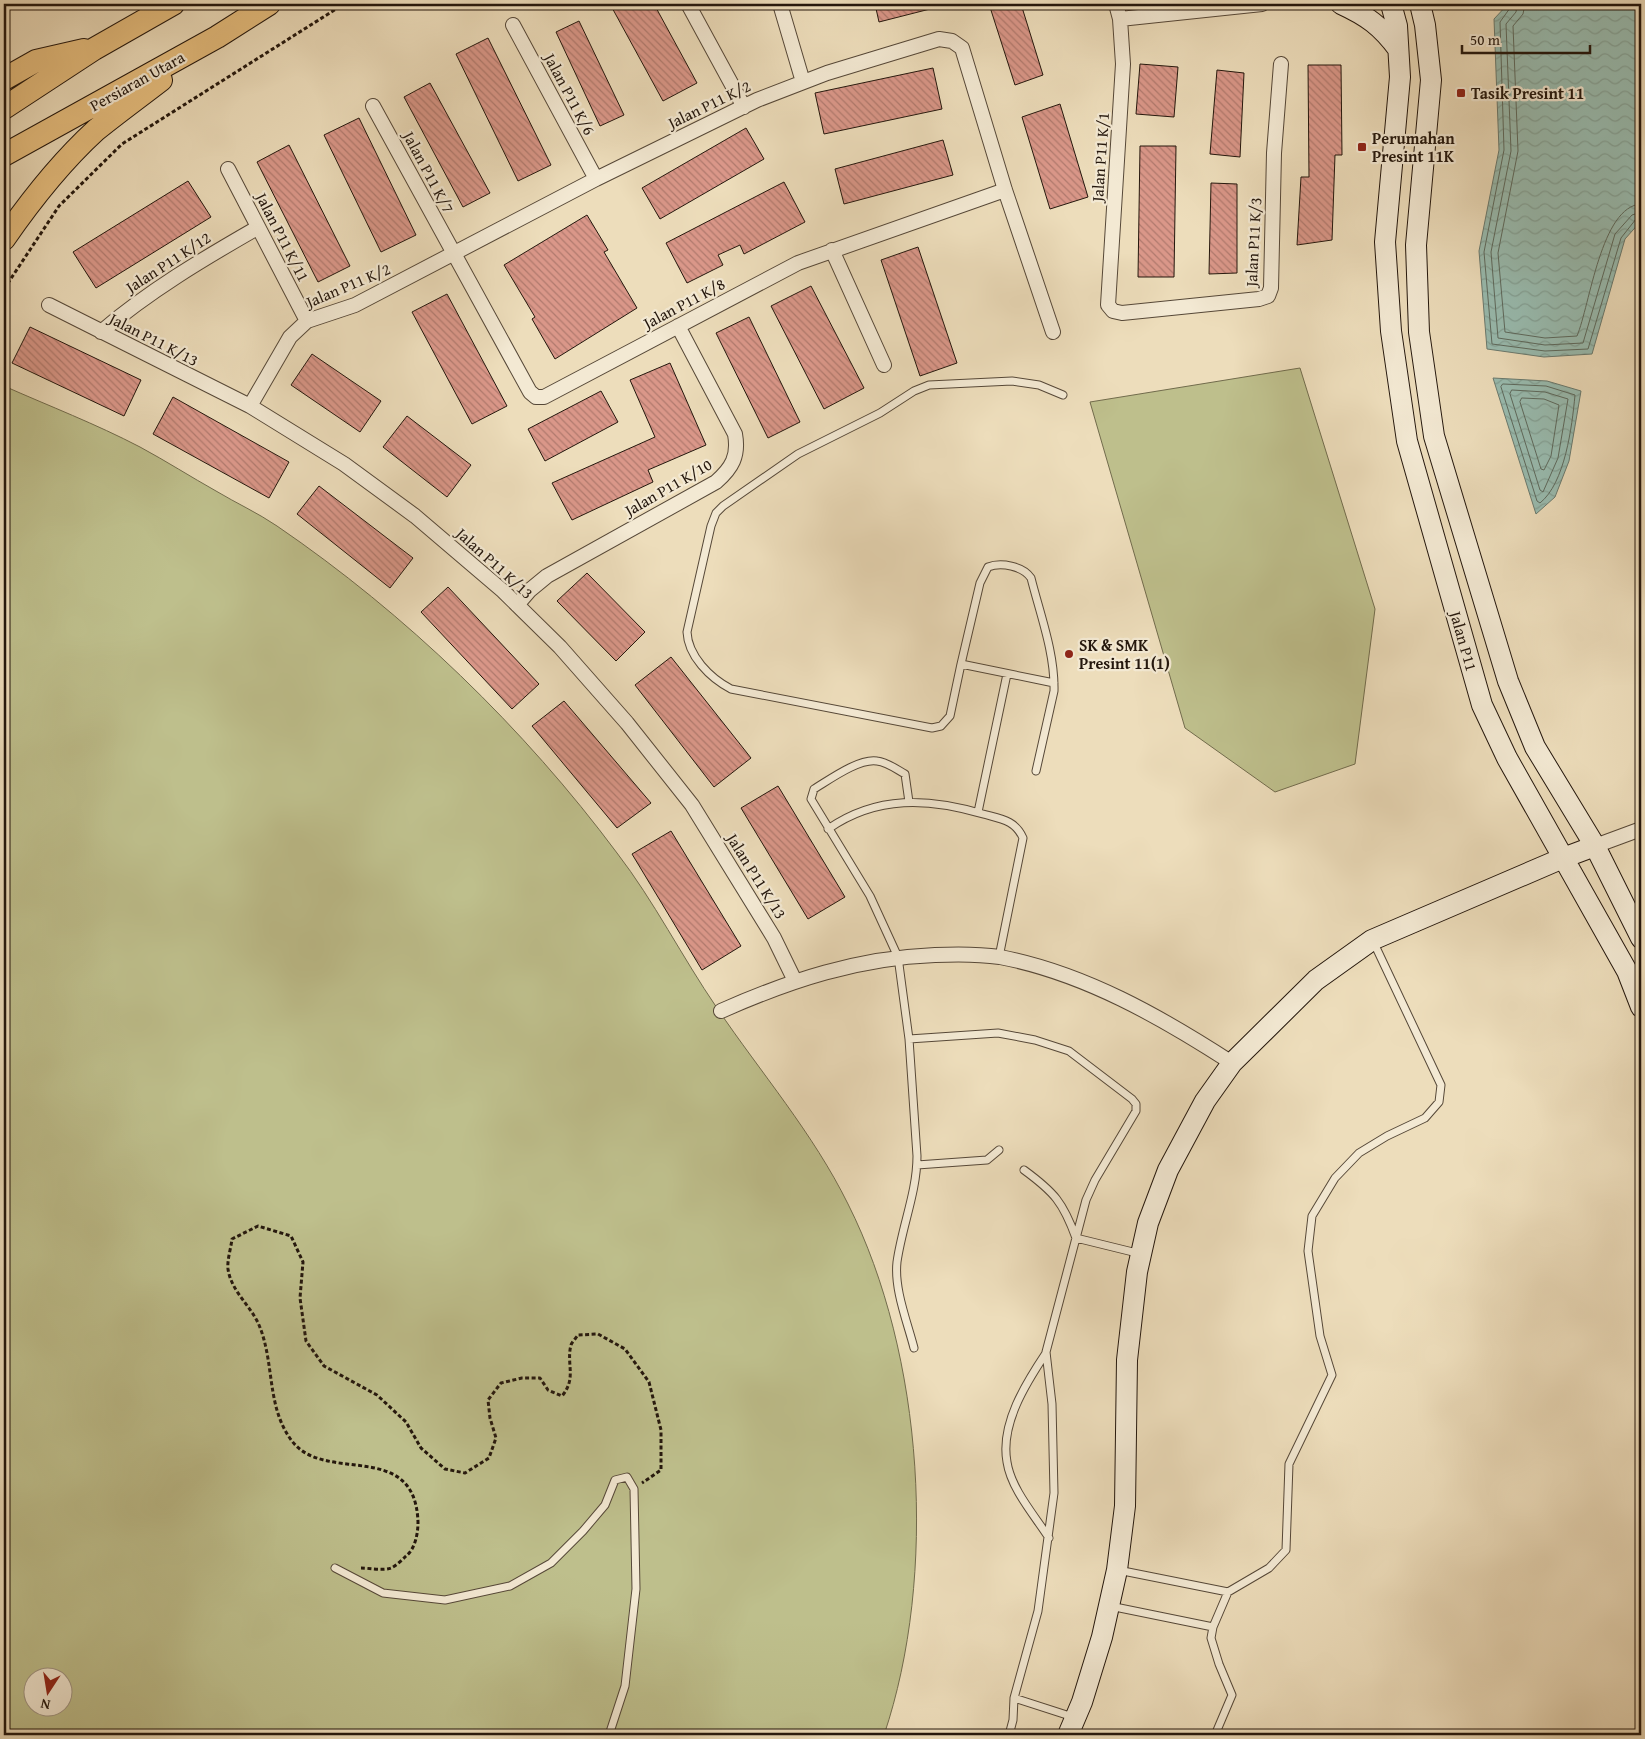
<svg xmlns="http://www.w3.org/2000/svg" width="1645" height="1739" font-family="'Gentium Book Plus',serif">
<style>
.green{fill:#bebf8c;stroke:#716b4c;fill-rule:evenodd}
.water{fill:url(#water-waves);stroke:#6a7a6f}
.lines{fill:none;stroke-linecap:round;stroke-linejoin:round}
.shore{stroke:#5e6a5e;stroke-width:1}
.building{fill:url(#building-back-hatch);stroke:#24170d}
.lane-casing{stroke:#564838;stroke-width:9}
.street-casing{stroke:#564838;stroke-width:16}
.secondary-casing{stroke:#24170d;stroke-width:22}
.primary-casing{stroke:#24170d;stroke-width:24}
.path{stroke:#24170d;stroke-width:3;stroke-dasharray:4 2.5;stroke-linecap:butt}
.lane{stroke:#f3e9d3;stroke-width:7}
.street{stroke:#f3e9d3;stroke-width:14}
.secondary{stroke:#f3e9d3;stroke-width:20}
.primary{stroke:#e6be7e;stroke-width:22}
.poi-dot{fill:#8f2418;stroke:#f3e9d3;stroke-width:2}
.labels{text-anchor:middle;stroke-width:4.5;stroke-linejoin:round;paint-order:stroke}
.street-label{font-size:16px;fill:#24170d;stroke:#f3e9d3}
.poi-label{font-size:16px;font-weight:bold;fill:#24170d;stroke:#f3e9d3;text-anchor:start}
</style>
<defs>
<pattern id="water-waves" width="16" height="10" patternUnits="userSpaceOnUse" patternTransform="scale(1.25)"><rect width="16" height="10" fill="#99bcb0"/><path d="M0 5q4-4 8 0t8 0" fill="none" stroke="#84a196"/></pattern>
<pattern id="building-back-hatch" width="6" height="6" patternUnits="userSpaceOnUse" patternTransform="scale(1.25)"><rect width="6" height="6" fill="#da9789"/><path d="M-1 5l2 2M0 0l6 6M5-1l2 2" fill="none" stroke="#b17a6e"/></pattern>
</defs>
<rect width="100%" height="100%" fill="#edddbb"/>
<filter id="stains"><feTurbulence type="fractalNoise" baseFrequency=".004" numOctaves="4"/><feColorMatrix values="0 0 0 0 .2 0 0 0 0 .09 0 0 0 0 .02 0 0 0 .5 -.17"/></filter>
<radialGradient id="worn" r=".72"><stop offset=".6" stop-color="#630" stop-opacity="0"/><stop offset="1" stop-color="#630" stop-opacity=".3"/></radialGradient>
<path class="green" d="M 1300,368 L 1375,609 L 1355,764 L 1275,792 L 1185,728 L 1090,402 Z
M 4,386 C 49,406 96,424 140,447 C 166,461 191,477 216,491 C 236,503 258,513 277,526 C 406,614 524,728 617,853 C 654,901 682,957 717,1008 C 761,1073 813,1133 848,1204 C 924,1355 938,1575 884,1735 L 4,1735 ZM 32,1676 L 62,1676 L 62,1706 L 32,1706 Z"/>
<path class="water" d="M 1508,4 L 1641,4 L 1641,221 L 1625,239 L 1592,354 L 1544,357 L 1487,349 L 1479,251 L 1499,150 L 1494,19 Z
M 1493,378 L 1547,381 L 1581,391 L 1569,461 L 1555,497 L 1536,514 Z"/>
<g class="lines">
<path class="shore" d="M 1511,4 L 1510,8 L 1500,22 L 1504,150 L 1484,252 L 1492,344 L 1545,351 L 1588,349 L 1621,238 L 1636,219 L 1641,218
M 1517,4 L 1516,12 L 1506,24 L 1511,151 L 1491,252 L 1498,338 L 1545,345 L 1583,343 L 1615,234 L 1632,215 L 1641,212
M 1525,4 L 1523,14 L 1513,26 L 1518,151 L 1498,253 L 1505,332 L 1545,338 L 1577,336 C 1590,305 1601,206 1641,204
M 1503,384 L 1546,386 L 1575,395 C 1572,427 1565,483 1540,503 L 1537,501 L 1501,387 Z
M 1512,390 L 1545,392 L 1568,399 L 1558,458 L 1543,492 L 1540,490 L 1510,394 Z
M 1522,398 L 1544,399 L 1559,405 L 1551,456 L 1544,470 L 1541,469 L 1520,402 Z"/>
</g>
<path class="building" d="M 610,4 L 654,4 L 697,83 L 663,101 Z
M 875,4 L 929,4 L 930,9 L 879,22 Z
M 989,4 L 1021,4 L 1043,75 L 1015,85 Z
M 579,21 L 624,115 L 600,126 L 556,32 Z
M 488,38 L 551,165 L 518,181 L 456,54 Z
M 1140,64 L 1178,67 L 1174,117 L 1136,114 Z
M 1308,65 L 1341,65 L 1342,155 L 1335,155 L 1332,240 L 1297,245 L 1301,177 L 1309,177 Z
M 933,68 L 942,109 L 824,134 L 815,93 Z
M 1217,70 L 1244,73 L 1240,157 L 1210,154 Z
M 430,83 L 490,193 L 463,207 L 404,97 Z
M 1060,104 L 1088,197 L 1050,209 L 1022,117 Z
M 359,118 L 416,235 L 381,252 L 324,135 Z
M 746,128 L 764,159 L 660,219 L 642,188 Z
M 943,140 L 953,175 L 844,204 L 835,169 Z
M 289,145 L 350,266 L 318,282 L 257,162 Z
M 1140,146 L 1176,146 L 1174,277 L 1138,277 Z
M 188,181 L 211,217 L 96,288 L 73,252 Z
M 784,182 L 805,222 L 744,254 L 740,245 L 718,255 L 723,265 L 687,283 L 666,243 Z
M 1211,183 L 1237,184 L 1237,273 L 1209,274 Z
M 587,215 L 608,250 L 604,252 L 637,308 L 555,359 L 532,319 L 535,317 L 504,265 Z
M 918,247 L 957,363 L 920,376 L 881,260 Z
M 811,286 L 864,388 L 824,409 L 771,306 Z
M 447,294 L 507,406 L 472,424 L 412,312 Z
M 749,317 L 800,422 L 768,438 L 716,333 Z
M 30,327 L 141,380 L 124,416 L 12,363 Z
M 312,354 L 381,401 L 360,432 L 291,385 Z
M 670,363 L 706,445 L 648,470 L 653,482 L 572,520 L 552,483 L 655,437 L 630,380 Z
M 601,391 L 618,422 L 545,461 L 528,429 Z
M 173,397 L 289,462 L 269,498 L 153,434 Z
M 407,416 L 471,465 L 447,497 L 383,447 Z
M 319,486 L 413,558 L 390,588 L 297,514 Z
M 587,573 L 645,632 L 616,661 L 557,601 Z
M 448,587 L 539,684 L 512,709 L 421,612 Z
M 671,657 L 751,758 L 714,787 L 635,685 Z
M 564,701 L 651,803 L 617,828 L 532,726 Z
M 778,786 L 845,897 L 808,919 L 741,808 Z
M 671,831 L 741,946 L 702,970 L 632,854 Z"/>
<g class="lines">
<g class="lane-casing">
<path id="lane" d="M 961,664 L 950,716 L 941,726 L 932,728 L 731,689 C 710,678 688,656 687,632 L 711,526 L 716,513 L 723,506 L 798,454 L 880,413 L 914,391 L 929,385 L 1012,381 L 1039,385 L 1063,395
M 1036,771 L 1054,691 C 1055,653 1040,614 1031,578 C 1023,566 1001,562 988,567 L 980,583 L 961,664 L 1054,683
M 909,802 L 905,774 C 896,769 887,762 877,761 C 859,758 829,780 814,789 L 811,799 L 870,896 L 898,957 L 909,1039 L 917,1156 C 917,1192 902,1226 897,1262 C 894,1289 907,1321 914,1348
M 978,812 L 1007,674
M 828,829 C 877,795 929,798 983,814 C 1001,819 1015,820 1023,838 L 999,957
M 909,1039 L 998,1033 L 1035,1040 L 1069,1051 L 1132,1099 L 1136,1104 L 1136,1111 L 1095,1180 L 1086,1200 L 1076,1238
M 917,1165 L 987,1160 L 999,1150
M 1024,1170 C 1054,1192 1063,1202 1076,1238
M 1046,1353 C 1026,1383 1000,1424 1007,1462 C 1011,1489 1035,1516 1049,1538
M 335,1568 L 383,1593 L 445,1600 L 510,1586 L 551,1563 L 583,1531 L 605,1505 L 615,1480 L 627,1477 L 634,1489 L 636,1589 L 625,1686 L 609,1735
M 1118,1570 L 1228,1592
M 1110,1606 L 1213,1627
M 1014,1698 L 1073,1717
M 1009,1735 L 1013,1720 L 1014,1698 L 1038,1611 L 1054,1493 L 1052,1404 L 1046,1352 L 1076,1238 L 1141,1254
M 1215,1735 L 1232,1695 L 1219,1664 L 1211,1638 L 1213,1627 L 1228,1592 L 1269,1568 L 1286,1550 L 1289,1464 L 1332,1375 L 1320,1336 L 1308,1251 L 1312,1216 L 1335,1178 L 1359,1153 L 1387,1136 L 1425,1118 L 1439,1102 L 1441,1085 L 1373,941"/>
</g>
<g class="street-casing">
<path id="street" d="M 688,4 L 744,107
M 780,4 L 803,82
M 1116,4 L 1120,19 L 1123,64 L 1108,305 L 1113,311 L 1122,313 L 1259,299 L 1268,296 L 1271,288 L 1274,153 L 1281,64
M 1120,19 L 1262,4
M 513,25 L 596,179
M 373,106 L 530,392 L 536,397 L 544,397 L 798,263 L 1005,190
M 228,169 L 307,321
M 832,250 L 884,365
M 49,305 L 250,406 L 344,464 L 415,516 L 503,591 L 560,647 L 627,723 L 692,805 L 774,938 L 795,981
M 101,332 C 149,291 203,259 257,228
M 250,406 L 290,337 L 307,321 L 355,305 L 596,179 L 757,100 L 827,73 L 939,39 L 952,41 L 962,48 L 1005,190 L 1053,332
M 517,605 L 530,590 L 547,576 L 716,482 C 732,468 739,456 735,434 L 678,326
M 1595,846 L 1641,829
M 721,1011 C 791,980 858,958 935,955 C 956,954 979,954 1000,957 C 1084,973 1161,1017 1232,1063"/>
</g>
<g class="secondary-casing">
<path id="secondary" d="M 1341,4 C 1367,16 1381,26 1398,49
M 1391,4 L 1397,26 L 1400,77 L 1385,242 L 1391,331 L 1407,441 L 1482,705 L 1507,758 L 1627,971 L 1641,1007
M 1420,4 L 1425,25 L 1431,80 L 1416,245 L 1419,332 L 1434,436 L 1508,681 L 1535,747 L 1595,846 L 1641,938
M 1068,1735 L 1082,1702 L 1102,1637 L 1117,1570 L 1125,1506 L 1127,1360 L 1137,1272 L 1148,1223 L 1168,1170 L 1205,1101 L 1232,1063 L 1316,980 L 1372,940 L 1563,858 L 1595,846"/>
</g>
<g class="primary-casing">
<path id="primary" d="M 4,79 L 36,61 L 84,50
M 4,108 L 94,49 L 173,4
M 4,155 L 217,37 L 269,4
M 4,239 C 31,200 61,162 96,130 C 117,113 139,97 161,80"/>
</g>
<path class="path" d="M 4,11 L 20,4
M 4,289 L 59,206 L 122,144 L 344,4
M 361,1568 C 369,1568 383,1571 391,1568 C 396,1566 402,1560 406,1556 C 415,1549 418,1534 418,1522 C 415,1438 325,1485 292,1441 C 266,1407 275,1363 259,1325 C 251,1306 231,1291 228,1269 C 227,1260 231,1248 232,1239 L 258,1226 L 291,1236 L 303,1262 L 300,1298 L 306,1341 L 324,1366 L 377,1395 L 406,1422 L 421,1448 L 445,1469 L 465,1473 L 489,1458 L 496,1438 L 490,1418 L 488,1400 L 501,1383 L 522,1378 L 540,1378 L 548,1390 L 562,1396 C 577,1378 566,1364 571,1345 C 572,1342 576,1338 578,1335 L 598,1334 L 625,1349 L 649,1382 L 661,1430 L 661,1470 L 642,1483"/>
<use href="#lane" class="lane"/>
<use href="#street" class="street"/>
<use href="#secondary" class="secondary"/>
<use href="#primary" class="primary"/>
</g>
<g class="poi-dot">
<rect x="1456" y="88" width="10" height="10" rx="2.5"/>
<rect x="1357" y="142" width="10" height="10" rx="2.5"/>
<circle cx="1069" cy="654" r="5"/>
</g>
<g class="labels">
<g class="street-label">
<text transform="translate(137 81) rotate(-29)" y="6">Persiaran Utara</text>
<text transform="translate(570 94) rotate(62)" y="6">Jalan P11 K/6</text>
<text transform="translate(709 104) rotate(-26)" y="6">Jalan P11 K/2</text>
<text transform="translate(1100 157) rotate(-86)" y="6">Jalan P11 K/1</text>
<text transform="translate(429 172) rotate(62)" y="6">Jalan P11 K/7</text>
<text transform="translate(283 237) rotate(63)" y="6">Jalan P11 K/11</text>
<text transform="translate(1253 242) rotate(-87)" y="6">Jalan P11 K/3</text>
<text transform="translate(168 262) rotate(-33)" y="6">Jalan P11 K/12</text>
<text transform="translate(348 285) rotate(-23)" y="6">Jalan P11 K/2</text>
<text transform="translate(684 303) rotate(-28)" y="6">Jalan P11 K/8</text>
<text transform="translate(154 339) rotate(27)" y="6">Jalan P11 K/13</text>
<text transform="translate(668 487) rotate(-30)" y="6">Jalan P11 K/10</text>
<text transform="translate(495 563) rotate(42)" y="6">Jalan P11 K/13</text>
<text transform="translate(1464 641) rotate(74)" y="6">Jalan P11</text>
<text transform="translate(757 876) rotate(58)" y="6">Jalan P11 K/13</text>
</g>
<g class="poi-label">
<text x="1471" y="99">Tasik Presint 11</text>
<text x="1372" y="144">Perumahan<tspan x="1372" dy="18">Presint 11K</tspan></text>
<text x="1079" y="651">SK &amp; SMK<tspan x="1079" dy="18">Presint 11(1)</tspan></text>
</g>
</g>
<rect width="1645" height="1739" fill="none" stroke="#edddbb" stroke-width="20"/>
<rect x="5" y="5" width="1635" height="1729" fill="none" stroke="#24170d" stroke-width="2.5"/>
<rect x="10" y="10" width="1625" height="1719" fill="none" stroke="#24170d"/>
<g transform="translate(48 1692) rotate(192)"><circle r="24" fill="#f3e9d3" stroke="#a09584"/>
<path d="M0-4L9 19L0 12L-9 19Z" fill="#8f2418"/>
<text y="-8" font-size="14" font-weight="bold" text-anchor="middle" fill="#24170d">N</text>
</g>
<path d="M1462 45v8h128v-8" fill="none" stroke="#24170d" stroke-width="2.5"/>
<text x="1470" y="45" font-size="15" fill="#24170d" stroke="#f3e9d3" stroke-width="4" paint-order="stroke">50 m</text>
<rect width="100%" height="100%" filter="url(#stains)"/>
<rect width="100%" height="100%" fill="url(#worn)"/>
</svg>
